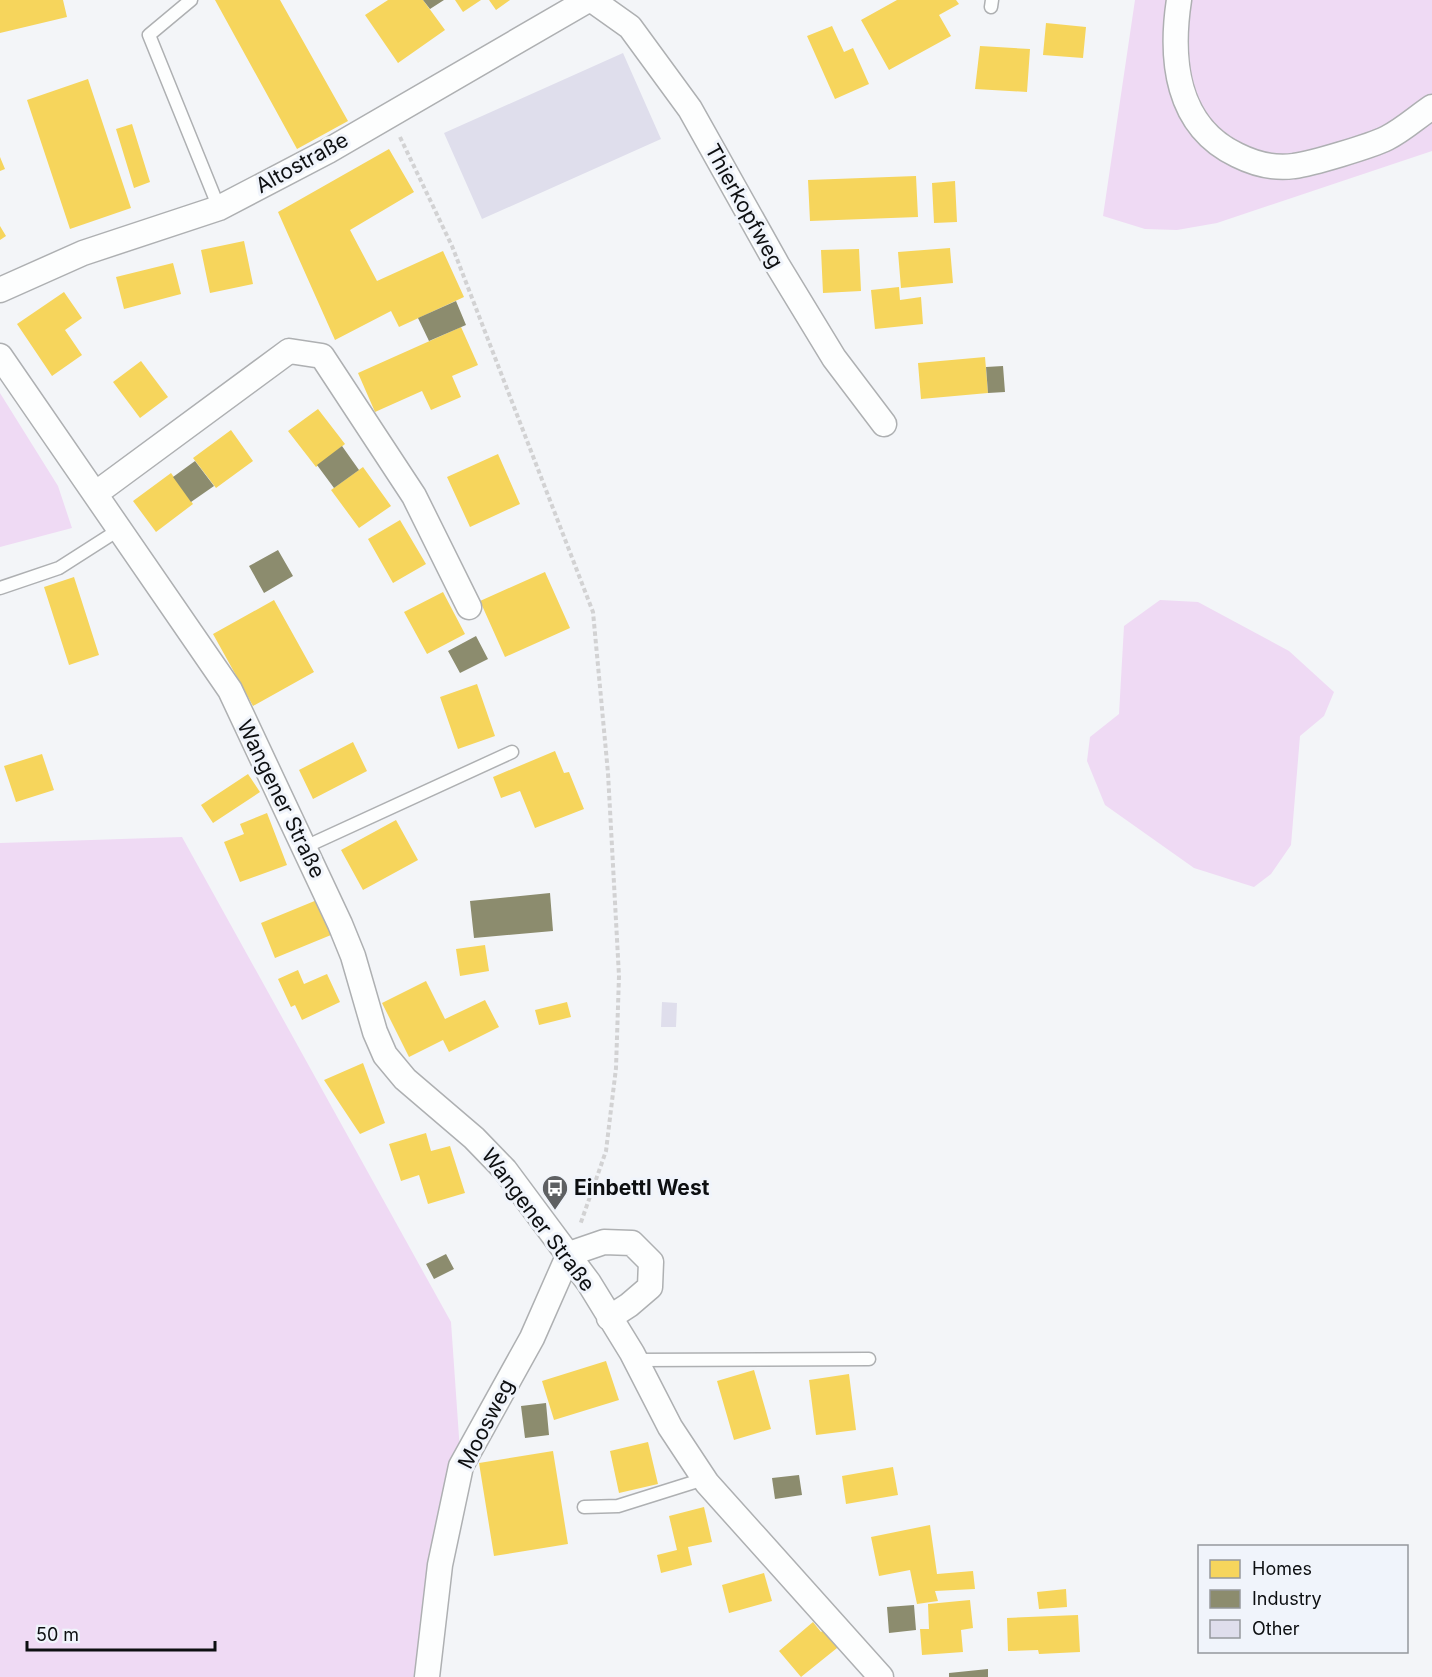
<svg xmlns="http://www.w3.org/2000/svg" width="1432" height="1677" font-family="Inter,sans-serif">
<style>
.green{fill:#efdaf4}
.homes{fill:#f6d55c}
.industry{fill:#8c8c6e}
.building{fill:#dfdeec}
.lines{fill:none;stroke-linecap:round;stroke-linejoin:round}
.service-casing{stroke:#aeb0b2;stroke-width:15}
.minor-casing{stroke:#aeb0b2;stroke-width:27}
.path{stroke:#d2d2d3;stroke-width:4;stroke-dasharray:4.5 3;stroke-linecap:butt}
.service{stroke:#fdfefe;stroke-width:12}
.minor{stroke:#fdfefe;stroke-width:24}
.labels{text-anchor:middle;stroke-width:6;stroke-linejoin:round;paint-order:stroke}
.street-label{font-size:21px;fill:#0d0f11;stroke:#f0f4fb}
.poi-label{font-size:21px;font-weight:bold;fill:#0d0f11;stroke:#f0f4fb;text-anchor:start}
</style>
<rect width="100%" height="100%" fill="#f3f5f8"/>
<path class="green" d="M 1135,0 L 1432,0 L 1432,151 L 1217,223 L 1177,230 L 1145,229 L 1103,216 Z
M 0,393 L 58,486 L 72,528 L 0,547 Z
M 1160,600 L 1198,602 L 1289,651 L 1334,692 L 1324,716 L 1300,736 L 1291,845 L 1271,874 L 1254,887 L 1194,868 L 1105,805 L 1087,761 L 1090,737 L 1119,714 L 1124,626 Z
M 182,837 L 451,1322 L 461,1466 L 427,1677 L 0,1677 L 0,843 Z"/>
<path class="homes" d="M 0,0 L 63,0 L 67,17 L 0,33 Z
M 215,0 L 280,0 L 348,121 L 297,149 Z
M 388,0 L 423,0 L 445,30 L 398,63 L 365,15 Z
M 455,0 L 481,0 L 463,12 Z
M 489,0 L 510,0 L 496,10 Z
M 897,0 L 956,0 L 959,4 L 939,15 L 951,36 L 889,70 L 861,20 Z
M 1046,23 L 1086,27 L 1083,58 L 1043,55 Z
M 832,26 L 844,52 L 853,48 L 869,84 L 835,99 L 807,36 Z
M 980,46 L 1030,49 L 1027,92 L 975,89 Z
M 88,79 L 131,208 L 70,229 L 27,100 Z
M 132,124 L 150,182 L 134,188 L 116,129 Z
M 389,149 L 414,192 L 350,230 L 377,281 L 443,251 L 464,297 L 399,327 L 391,311 L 335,340 L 278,212 Z
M 0,157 L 5,169 L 0,171 Z
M 916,176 L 918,217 L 810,221 L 808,180 Z
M 955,181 L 957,222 L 934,223 L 932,183 Z
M 0,226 L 6,236 L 0,240 Z
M 244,241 L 253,284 L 210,293 L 201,250 Z
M 950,248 L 953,283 L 901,288 L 898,252 Z
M 859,249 L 861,291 L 823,293 L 821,250 Z
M 173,263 L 181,294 L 124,309 L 116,277 Z
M 899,287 L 900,300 L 921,297 L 923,324 L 875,329 L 871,290 Z
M 64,292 L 82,318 L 65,330 L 82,355 L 52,376 L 17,324 Z
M 461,327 L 478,365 L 452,376 L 461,397 L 431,410 L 422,391 L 375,412 L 358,373 Z
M 985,357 L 988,393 L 921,399 L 918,363 Z
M 141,361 L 168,397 L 140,418 L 113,382 Z
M 318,409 L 345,444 L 316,467 L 288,431 Z
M 231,430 L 253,461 L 216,488 L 193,458 Z
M 498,454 L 520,504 L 470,527 L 447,477 Z
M 363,467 L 391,506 L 359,528 L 331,490 Z
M 171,473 L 193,504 L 156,532 L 133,501 Z
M 400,520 L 426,564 L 393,583 L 368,539 Z
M 545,572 L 570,628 L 505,657 L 480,601 Z
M 74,577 L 99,655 L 69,665 L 44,587 Z
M 443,592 L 465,634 L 427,654 L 404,612 Z
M 274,600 L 314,672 L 253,706 L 213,634 Z
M 477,684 L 495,736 L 458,749 L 440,697 Z
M 353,742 L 367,771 L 313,799 L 299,770 Z
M 555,751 L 564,773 L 569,772 L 584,809 L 535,828 L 520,791 L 501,798 L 493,777 Z
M 42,754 L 54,790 L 16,802 L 4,766 Z
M 248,774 L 260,792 L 213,823 L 201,805 Z
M 267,813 L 287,865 L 240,882 L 224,842 L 244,834 L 240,824 Z
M 396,820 L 418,860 L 363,890 L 341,850 Z
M 317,900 L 331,935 L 275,958 L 261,923 Z
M 485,945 L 489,971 L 460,976 L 456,949 Z
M 298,970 L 304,984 L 327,974 L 340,1002 L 302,1020 L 295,1005 L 291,1007 L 278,979 Z
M 426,981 L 445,1019 L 485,1000 L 499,1027 L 449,1052 L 443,1040 L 409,1057 L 382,1003 Z
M 567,1002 L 571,1017 L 539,1025 L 535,1010 Z
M 363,1063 L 385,1123 L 360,1134 L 324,1080 Z
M 426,1133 L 431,1151 L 450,1146 L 465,1193 L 428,1204 L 419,1175 L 401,1181 L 389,1144 Z
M 606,1361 L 619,1400 L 554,1420 L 542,1381 Z
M 754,1370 L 771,1429 L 734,1440 L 717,1381 Z
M 849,1374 L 856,1430 L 816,1435 L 809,1380 Z
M 648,1442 L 658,1484 L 619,1493 L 610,1451 Z
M 553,1451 L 568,1544 L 494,1556 L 479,1463 Z
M 893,1467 L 898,1495 L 846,1504 L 842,1476 Z
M 704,1507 L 712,1542 L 688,1547 L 692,1565 L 661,1573 L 657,1555 L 677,1550 L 669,1516 Z
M 930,1525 L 937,1574 L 973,1571 L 975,1589 L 935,1591 L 938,1601 L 917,1604 L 910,1570 L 879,1576 L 871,1537 Z
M 764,1573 L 772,1601 L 729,1613 L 722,1585 Z
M 1066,1589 L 1067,1607 L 1039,1609 L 1037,1592 Z
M 970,1600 L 973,1628 L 961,1630 L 963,1652 L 922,1655 L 920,1629 L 929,1629 L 928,1604 Z
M 1078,1615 L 1080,1652 L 1039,1654 L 1038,1650 L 1008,1651 L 1007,1618 Z
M 813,1622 L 821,1632 L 827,1627 L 842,1644 L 801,1677 L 779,1651 Z"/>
<path class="industry" d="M 423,0 L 444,0 L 430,9 Z
M 456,301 L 466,325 L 429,341 L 418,318 Z
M 1003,366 L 1005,392 L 988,393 L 986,367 Z
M 342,446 L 359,470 L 334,488 L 317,465 Z
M 195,461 L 214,486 L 191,502 L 173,477 Z
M 278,550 L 293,576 L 264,593 L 249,566 Z
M 476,636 L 488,659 L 460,673 L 448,651 Z
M 550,893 L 553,931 L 474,938 L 470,901 Z
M 446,1254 L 454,1269 L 434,1279 L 426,1264 Z
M 546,1403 L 549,1435 L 525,1438 L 521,1406 Z
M 799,1475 L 802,1495 L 775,1499 L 772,1478 Z
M 914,1605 L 916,1630 L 889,1633 L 887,1607 Z
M 988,1669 L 988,1677 L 949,1677 L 949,1673 Z"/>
<path class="building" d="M 623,53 L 661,139 L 482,219 L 444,133 Z
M 662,1002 L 677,1003 L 676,1027 L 661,1027 Z"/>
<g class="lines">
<g class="service-casing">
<path id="service" d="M 191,0 L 149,35 L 219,208
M 991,7 L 992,0
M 0,588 L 59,568 L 120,529
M 305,847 L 512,752
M 635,1360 L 869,1359
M 584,1507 L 618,1506 L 704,1479"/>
</g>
<g class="minor-casing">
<path id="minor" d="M 592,0 L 630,27 L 690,109 L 778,266 L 834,358 L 884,424
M 1179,0 C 1170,59 1176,126 1237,155 C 1255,164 1273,169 1294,166 C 1311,164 1371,146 1387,138 C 1403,130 1417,117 1432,107
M 0,290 L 83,253 L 219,208 L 328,151 L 588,0
M 0,356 L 230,690 L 340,924 L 353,956 L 375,1032 L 385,1055 L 405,1079 L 474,1138 L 505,1170 L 589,1283 L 632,1353 L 670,1427 L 707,1483 L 881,1677
M 95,494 L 289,351 L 322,356 L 414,496 L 469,607
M 569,1254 L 604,1242 L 632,1243 L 651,1262 L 650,1287 L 629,1305 L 609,1318
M 427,1677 L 440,1565 L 461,1466 L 532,1338 L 569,1254"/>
</g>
<path class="path" d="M 400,137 L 452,246 L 593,612 L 608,773 L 619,976 L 616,1068 L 606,1151 L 580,1225"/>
<use href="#service" class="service"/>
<use href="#minor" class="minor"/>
</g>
<defs>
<g id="bus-pin" transform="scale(1.35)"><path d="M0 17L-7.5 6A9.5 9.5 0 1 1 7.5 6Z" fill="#5e6062" stroke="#f0f4fb"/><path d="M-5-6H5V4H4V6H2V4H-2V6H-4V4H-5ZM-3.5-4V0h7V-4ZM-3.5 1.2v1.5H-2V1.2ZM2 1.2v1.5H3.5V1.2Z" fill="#fff"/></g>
</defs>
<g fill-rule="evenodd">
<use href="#bus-pin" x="555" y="1188"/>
</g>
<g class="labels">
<g class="street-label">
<text transform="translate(302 163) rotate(-29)" y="7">Altostraße</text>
<text transform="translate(744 206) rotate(61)" y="7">Thierkopfweg</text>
<text transform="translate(281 799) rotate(64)" y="7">Wangener Straße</text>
<text transform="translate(538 1220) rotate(53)" y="7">Wangener Straße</text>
<text transform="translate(486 1424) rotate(-63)" y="7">Moosweg</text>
</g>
<g class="poi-label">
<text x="574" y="1195">Einbettl West</text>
</g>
</g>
<rect x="1198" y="1545" width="210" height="108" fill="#f0f4fb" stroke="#95989d" stroke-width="1.5"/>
<rect x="1210" y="1560" width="30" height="18" fill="#f6d55c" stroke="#95989d" stroke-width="1.5"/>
<text x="1252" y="1575" font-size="18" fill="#0d0f11">Homes</text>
<rect x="1210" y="1590" width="30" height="18" fill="#8c8c6e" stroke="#95989d" stroke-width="1.5"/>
<text x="1252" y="1605" font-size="18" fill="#0d0f11">Industry</text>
<rect x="1210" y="1620" width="30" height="18" fill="#dfdeec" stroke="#95989d" stroke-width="1.5"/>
<text x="1252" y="1635" font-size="18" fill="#0d0f11">Other</text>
<path d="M27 1641v9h188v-9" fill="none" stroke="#0d0f11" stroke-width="3"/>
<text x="36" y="1641" font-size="18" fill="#0d0f11" stroke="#f0f4fb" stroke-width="4.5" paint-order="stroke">50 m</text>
</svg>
